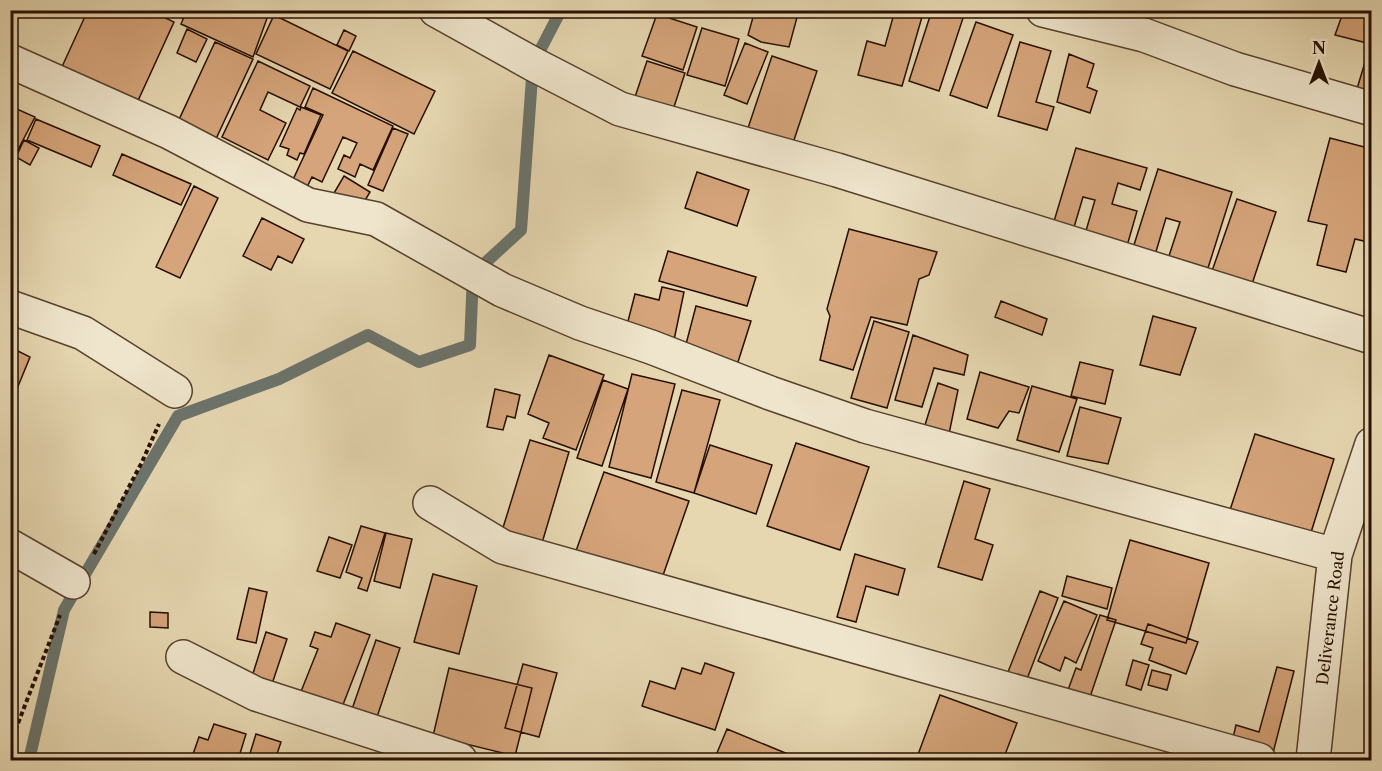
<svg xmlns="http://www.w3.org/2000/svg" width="1382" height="771" font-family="'Libre Caslon Text',serif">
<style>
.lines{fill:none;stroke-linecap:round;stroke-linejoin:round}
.stream{stroke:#6b746c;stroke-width:12}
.building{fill:#d5a47a;stroke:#270f00;stroke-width:1.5}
.minor-casing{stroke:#57412c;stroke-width:36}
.path{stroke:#270f00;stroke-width:4;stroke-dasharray:4.5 3;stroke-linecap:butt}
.minor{stroke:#efe5cc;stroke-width:33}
.labels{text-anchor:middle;stroke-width:4.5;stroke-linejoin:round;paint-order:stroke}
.street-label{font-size:16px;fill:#270f00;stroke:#efe5cc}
</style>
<rect width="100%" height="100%" fill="#e6d7b1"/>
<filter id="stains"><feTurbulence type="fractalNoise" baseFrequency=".00333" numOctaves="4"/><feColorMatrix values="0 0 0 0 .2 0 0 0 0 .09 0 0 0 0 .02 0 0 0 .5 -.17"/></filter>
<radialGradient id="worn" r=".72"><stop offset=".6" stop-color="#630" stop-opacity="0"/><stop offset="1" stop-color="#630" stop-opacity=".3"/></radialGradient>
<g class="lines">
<path class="stream" d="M 29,760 L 64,610 L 178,416 L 279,379 L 368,335 L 419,362 L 470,345 L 473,274 L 521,230 L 533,64 L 561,10"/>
</g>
<path class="building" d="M 88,10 L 149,10 L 174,22 L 136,105 L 60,71 Z
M 163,10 L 186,10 L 182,18 Z
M 187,10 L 270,10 L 253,57 L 181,24 Z
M 755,10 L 799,10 L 789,47 L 761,42 L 748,35 Z
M 895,10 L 924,10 L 902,86 L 858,75 L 867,41 L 885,46 Z
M 932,10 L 952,10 L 964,15 L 939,91 L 909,81 Z
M 1344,10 L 1372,10 L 1372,28 L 1367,43 L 1335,35 Z
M 657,14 L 697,27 L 683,70 L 642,56 Z
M 274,15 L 348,51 L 330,89 L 256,54 Z
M 976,22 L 1013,35 L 987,108 L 950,95 Z
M 702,28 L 739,39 L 725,86 L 687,75 Z
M 187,29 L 207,39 L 196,62 L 177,53 Z
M 344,30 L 356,36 L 349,51 L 337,45 Z
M 1372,39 L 1372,108 L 1353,102 Z
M 215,42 L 253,59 L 215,141 L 177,124 Z
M 1020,42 L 1051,51 L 1036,102 L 1054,107 L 1047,130 L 998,116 Z
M 745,43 L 768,52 L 747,104 L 724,95 Z
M 353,51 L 435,91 L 414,134 L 332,93 Z
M 1069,54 L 1094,64 L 1087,87 L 1097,91 L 1090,113 L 1057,102 Z
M 772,56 L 817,71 L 792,146 L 747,131 Z
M 258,61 L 310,86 L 300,107 L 268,92 L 260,110 L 286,123 L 268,160 L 222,137 Z
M 647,61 L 685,73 L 673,110 L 635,97 Z
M 313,88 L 393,126 L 373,170 L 360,164 L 355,177 L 338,169 L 344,155 L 350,158 L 357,143 L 343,137 L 322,182 L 312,177 L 305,191 L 291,184 L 323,115 L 305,107 Z
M 10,106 L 35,117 L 10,165 Z
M 301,107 L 321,115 L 304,154 L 300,153 L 297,160 L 287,155 L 289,149 L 280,146 L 297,108 L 300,110 Z
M 36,119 L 100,146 L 91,167 L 27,140 Z
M 393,128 L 408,134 L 383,191 L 368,185 Z
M 1330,138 L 1372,149 L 1372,243 L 1355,239 L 1346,272 L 1317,265 L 1327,225 L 1308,221 Z
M 24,140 L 39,148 L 30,165 L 16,157 Z
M 1076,148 L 1147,168 L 1140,190 L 1118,183 L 1112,204 L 1137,211 L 1125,253 L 1083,241 L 1095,200 L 1083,197 L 1072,234 L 1052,228 Z
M 122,154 L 191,184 L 181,205 L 113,175 Z
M 1158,169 L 1232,192 L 1208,268 L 1169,256 L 1180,222 L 1166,218 L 1155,255 L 1133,248 Z
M 697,172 L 749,190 L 737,226 L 685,208 Z
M 344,176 L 370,192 L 360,209 L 334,193 Z
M 194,186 L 218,198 L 180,278 L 156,267 Z
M 1237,199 L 1276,212 L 1251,287 L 1211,274 Z
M 262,218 L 304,239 L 292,263 L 278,256 L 271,270 L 243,256 Z
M 849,229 L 937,252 L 929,275 L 919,279 L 907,325 L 871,317 L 853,370 L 820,360 L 830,316 L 827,309 Z
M 668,251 L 756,277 L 747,306 L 659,281 Z
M 662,287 L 684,292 L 674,340 L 626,329 L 635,294 L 659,300 Z
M 1001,301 L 1047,319 L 1042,335 L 995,317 Z
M 696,306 L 751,321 L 737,365 L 685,348 Z
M 1153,316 L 1196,328 L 1180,375 L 1140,365 Z
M 874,321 L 909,332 L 887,408 L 851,398 Z
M 913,335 L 968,355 L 964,375 L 934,368 L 922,407 L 895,400 Z
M 10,347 L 30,357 L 10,406 Z
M 549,355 L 604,375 L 576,450 L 543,438 L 549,423 L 528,414 Z
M 1080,362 L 1113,370 L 1105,404 L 1071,396 Z
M 980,372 L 1029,387 L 1019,413 L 1009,411 L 998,428 L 967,419 Z
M 632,374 L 675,384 L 651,478 L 609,467 Z
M 603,380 L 628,389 L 602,466 L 577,458 Z
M 938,383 L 958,390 L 949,434 L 925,425 Z
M 1032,386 L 1077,399 L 1059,452 L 1017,440 Z
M 495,389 L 520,395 L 515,418 L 507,416 L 503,430 L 487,427 Z
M 682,390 L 720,400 L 694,493 L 656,482 Z
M 1080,407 L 1121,418 L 1108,464 L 1067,456 Z
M 1255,434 L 1334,459 L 1308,542 L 1228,516 Z
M 530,440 L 569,452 L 542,543 L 502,531 Z
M 796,443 L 869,467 L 840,550 L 767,526 Z
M 710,445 L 772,465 L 756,514 L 694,493 Z
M 604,472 L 689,501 L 661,581 L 576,551 Z
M 964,481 L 990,489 L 975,539 L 993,545 L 982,580 L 938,567 Z
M 361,526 L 385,533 L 367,591 L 358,588 L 362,578 L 346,572 Z
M 386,533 L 412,539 L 400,588 L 374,581 Z
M 329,537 L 352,545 L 340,578 L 317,571 Z
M 1130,540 L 1209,563 L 1186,643 L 1107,620 Z
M 855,554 L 905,569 L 898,595 L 866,586 L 856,622 L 837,617 Z
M 433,574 L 477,586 L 459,654 L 414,642 Z
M 1067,576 L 1112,588 L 1107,609 L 1062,596 Z
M 249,588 L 267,592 L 256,643 L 237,639 Z
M 1040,591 L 1058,598 L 1027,679 L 1008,672 Z
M 1064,601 L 1097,615 L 1076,663 L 1065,657 L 1060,671 L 1038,661 Z
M 150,612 L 168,613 L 168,628 L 150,627 Z
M 1100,615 L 1116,620 L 1090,697 L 1068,690 L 1076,668 L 1081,670 Z
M 336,623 L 370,635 L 339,715 L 298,699 L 318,649 L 310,646 L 315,632 L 331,637 Z
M 1148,624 L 1198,642 L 1186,674 L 1149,660 L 1153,648 L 1141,644 Z
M 266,632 L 287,639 L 270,690 L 250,683 Z
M 376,640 L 400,648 L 376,720 L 351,712 Z
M 1133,660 L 1149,665 L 1141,690 L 1126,685 Z
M 705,663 L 734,673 L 715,730 L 642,706 L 650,681 L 675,689 L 682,668 L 701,674 Z
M 523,664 L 557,673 L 539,737 L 505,728 Z
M 1277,667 L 1294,671 L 1273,753 L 1232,742 L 1236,725 L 1259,732 Z
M 449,668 L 532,688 L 515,756 L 433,736 Z
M 1152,670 L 1171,675 L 1167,690 L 1148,685 Z
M 940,695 L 1017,723 L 1003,760 L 916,760 Z
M 214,724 L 246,734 L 238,760 L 191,760 L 199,737 L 208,740 Z
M 727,729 L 800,759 L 714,760 Z
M 256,734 L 281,742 L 275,760 L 248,760 Z"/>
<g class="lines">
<g class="minor-casing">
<path id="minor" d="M 436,10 L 533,64 L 620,109 L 837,170 L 1372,337
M 1043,10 L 1144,35 L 1235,69 L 1372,109
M 10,61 L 169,132 L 308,205 L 376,219 L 502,290 L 580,323 L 651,347 L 770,393 L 865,426 L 1335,555
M 10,307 L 83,333 L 175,391
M 430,503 L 503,547 L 1259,760
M 10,546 L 73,582
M 183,657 L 256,694 L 460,760
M 1313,760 L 1335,555 L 1372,444"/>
</g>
<path class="path" d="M 94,554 L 142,462 L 159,424
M 10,744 L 60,615"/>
<use href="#minor" class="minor"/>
</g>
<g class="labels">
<g class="street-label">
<text transform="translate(1330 618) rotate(-83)" y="6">Deliverance Road</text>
</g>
</g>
<rect width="1382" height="771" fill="none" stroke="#e6d7b1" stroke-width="36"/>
<rect x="12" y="12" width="1358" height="747" fill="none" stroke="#270f00" stroke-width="3"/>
<rect x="18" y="18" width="1346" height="735" fill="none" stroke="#270f00" stroke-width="1.5"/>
<g transform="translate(1319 63)" stroke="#efe5cc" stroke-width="4.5" paint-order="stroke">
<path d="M0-4.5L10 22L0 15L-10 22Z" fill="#270f00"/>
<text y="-9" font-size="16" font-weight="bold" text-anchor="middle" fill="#270f00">N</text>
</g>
<rect width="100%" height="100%" filter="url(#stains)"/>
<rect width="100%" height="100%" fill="url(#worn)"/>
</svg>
